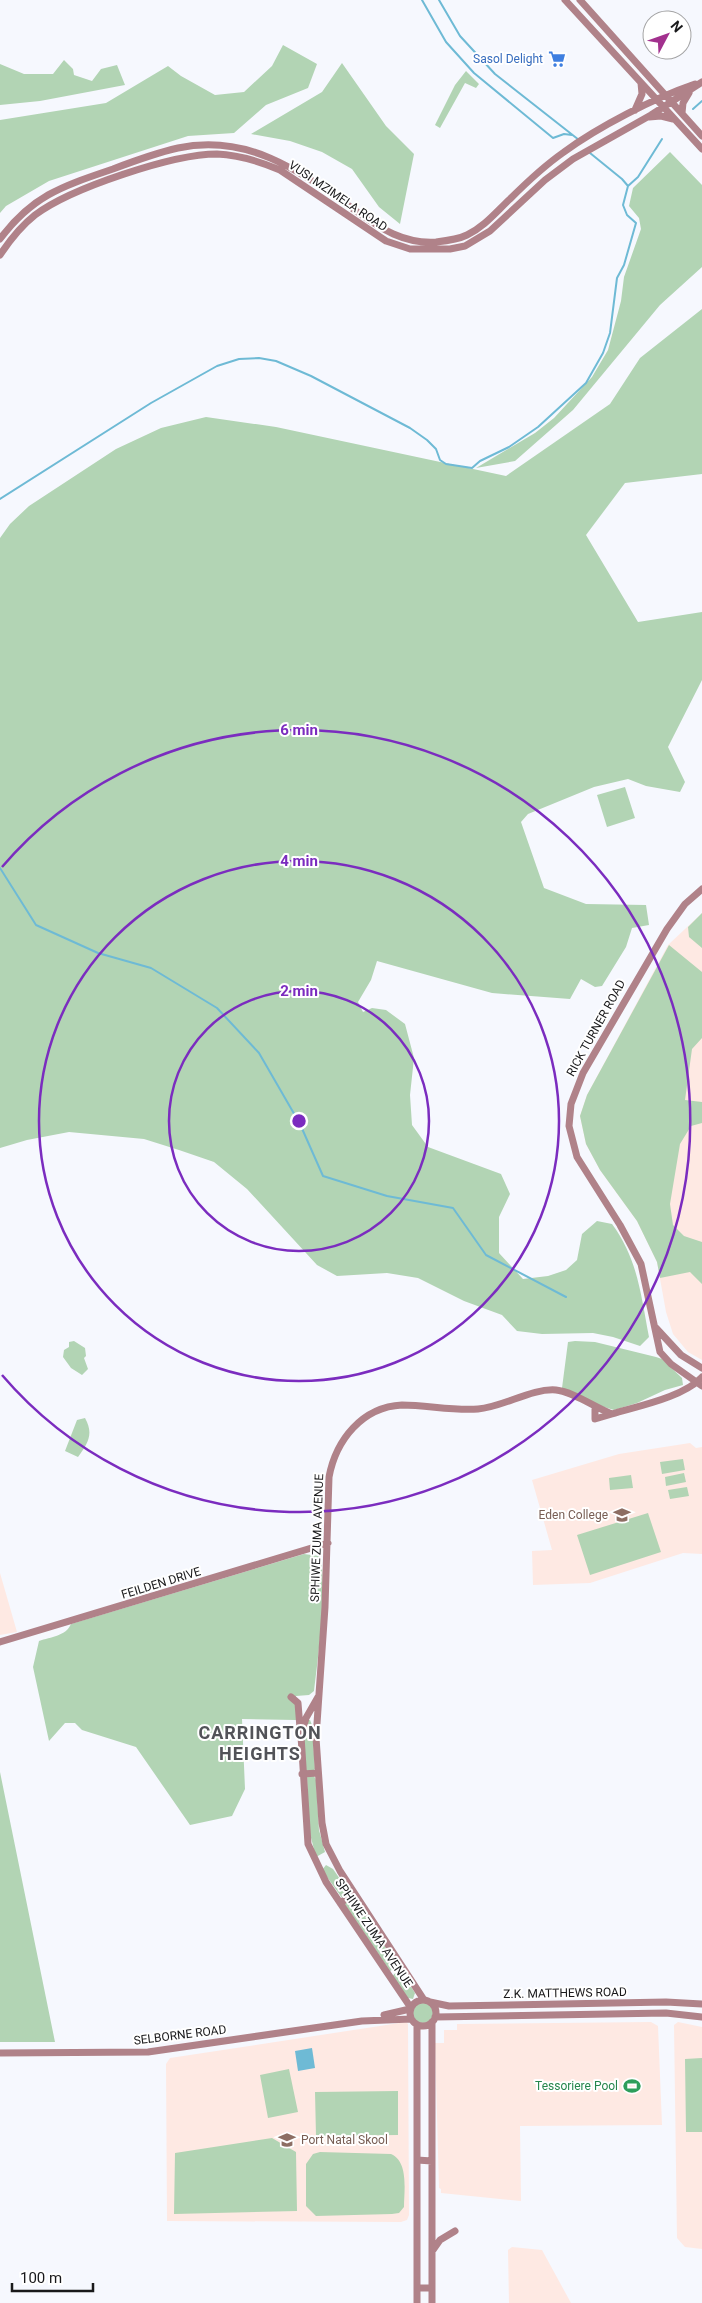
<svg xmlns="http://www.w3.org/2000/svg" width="702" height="2303" font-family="Roboto,sans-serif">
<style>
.education{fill:#fee9e3}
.green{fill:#b2d4b4}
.water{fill:#6ebad5}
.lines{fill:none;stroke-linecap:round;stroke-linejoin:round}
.stream{stroke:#6ebad5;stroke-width:2}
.secondary{stroke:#b08289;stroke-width:7}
.ring{fill:none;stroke:#7b2cbf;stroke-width:2.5}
.labels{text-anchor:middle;stroke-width:4;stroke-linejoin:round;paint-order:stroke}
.shop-label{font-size:12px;fill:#366cbe;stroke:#fff;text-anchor:end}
.street-label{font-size:12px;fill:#19191b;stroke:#fff}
.education-label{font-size:12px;fill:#785e54;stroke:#fff;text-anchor:end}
.leisure-label{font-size:12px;fill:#27864d;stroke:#fff;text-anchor:end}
.district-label{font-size:18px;font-weight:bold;letter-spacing:1px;fill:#525358;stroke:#fff}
.centre{fill:#7b2cbf;stroke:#fff;stroke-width:2.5}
.ring-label{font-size:15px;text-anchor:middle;font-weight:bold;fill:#7b2cbf;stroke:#fff;stroke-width:4;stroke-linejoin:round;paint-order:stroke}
</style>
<rect width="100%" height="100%" fill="#f6f8fe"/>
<path class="education" d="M 702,913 L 702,1360 L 688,1352 L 673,1334 L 666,1312 L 657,1262 L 637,1221 L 600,1170 L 586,1144 L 580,1116 L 587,1095 L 668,945 Z
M 690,1443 L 696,1448 L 702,1447 L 702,1554 L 683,1553 L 590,1583 L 533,1585 L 532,1551 L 552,1550 L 532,1480 L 619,1454 Z
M 0,1573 L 17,1632 L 0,1635 Z
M 406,2022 L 408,2024 L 409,2215 L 407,2220 L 401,2222 L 167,2221 L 166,2064 L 170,2058 Z
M 651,2022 L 658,2026 L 662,2125 L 520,2126 L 521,2201 L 441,2193 L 441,2189 L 439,2188 L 435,2043 L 444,2043 L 444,2030 L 457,2030 L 457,2024 Z
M 678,2022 L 702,2027 L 702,2249 L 685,2247 L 677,2238 L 674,2025 Z
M 512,2247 L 542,2250 L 571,2303 L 509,2303 L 508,2250 Z"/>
<path class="green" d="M 283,45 L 317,64 L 308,88 L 266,105 L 234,133 L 188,136 L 49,181 L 6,206 L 0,213 L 0,120 L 106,103 L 168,66 L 181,76 L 215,95 L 244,92 L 272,66 Z
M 64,60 L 73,69 L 74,75 L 92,81 L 101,69 L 117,65 L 125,85 L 40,101 L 0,105 L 0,64 L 24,74 L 53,74 Z
M 342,63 L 386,126 L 414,154 L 400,224 L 379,207 L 352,169 L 322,152 L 290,141 L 251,134 L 322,92 Z
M 466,71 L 479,84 L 476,88 L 465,83 L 440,128 L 435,125 L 455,85 Z
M 670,152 L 702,185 L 702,267 L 660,305 L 573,410 L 515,461 L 476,468 L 535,433 L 554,418 L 592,377 L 608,350 L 621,301 L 624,277 L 641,229 L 639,218 L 629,206 L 633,188 Z
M 702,309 L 702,474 L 625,483 L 586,535 L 638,622 L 702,612 L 702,680 L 668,747 L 685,782 L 680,792 L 646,786 L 628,779 L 594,787 L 528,814 L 521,822 L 544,888 L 586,904 L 646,905 L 649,925 L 632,928 L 626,947 L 602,986 L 595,987 L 581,979 L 570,999 L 492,993 L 377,961 L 371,980 L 358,1002 L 363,1012 L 372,1008 L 386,1010 L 405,1024 L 414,1058 L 410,1095 L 412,1125 L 428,1147 L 501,1174 L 510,1194 L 499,1217 L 499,1253 L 523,1279 L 548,1276 L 566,1270 L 577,1260 L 582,1234 L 597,1221 L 612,1224 C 638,1259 641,1296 649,1337 L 640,1346 L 613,1337 L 593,1333 L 542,1334 L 517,1331 L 502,1315 L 464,1301 L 418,1278 L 387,1273 L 337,1276 L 317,1265 L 247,1189 L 214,1162 L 179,1150 L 144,1139 L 69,1132 L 27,1140 L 0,1148 L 0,538 L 10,524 L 29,506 L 116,449 L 161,428 L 206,417 L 276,427 L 506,476 L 610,404 L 640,358 Z
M 625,787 L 635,818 L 607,827 L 597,795 Z
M 702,913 L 702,948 L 689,937 L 688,927 Z
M 669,945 L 702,972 L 702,1038 L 692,1049 L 685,1100 L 702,1102 L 702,1123 L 691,1126 L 680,1144 L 670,1204 L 673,1225 L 684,1236 L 702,1242 L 702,1284 L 690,1272 L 660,1278 L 657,1262 L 637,1221 L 600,1170 L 586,1144 L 580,1116 L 587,1095 Z
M 74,1341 L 85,1348 L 86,1356 L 84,1358 L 88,1369 L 82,1375 L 71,1368 L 63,1357 L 64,1350 L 69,1347 L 69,1342 Z
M 575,1341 L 595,1342 L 656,1357 L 662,1359 L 682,1378 L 683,1385 L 665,1390 L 637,1403 L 614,1410 L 594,1404 L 562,1388 L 568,1342 Z
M 85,1418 C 94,1434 88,1443 78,1457 L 65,1451 L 77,1420 Z
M 683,1459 L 685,1470 L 662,1474 L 660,1462 Z
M 684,1473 L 686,1482 L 666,1486 L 665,1477 Z
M 631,1475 L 633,1488 L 610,1490 L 609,1478 Z
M 687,1487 L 689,1496 L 670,1499 L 668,1490 Z
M 648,1513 L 661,1552 L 590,1575 L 577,1535 Z
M 304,1554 L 319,1556 C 329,1574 317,1667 314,1691 L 309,1695 L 296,1696 L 296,1720 L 242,1719 L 245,1789 L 232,1816 L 190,1825 L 136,1747 L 82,1730 L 75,1723 L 65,1723 L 49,1741 L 33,1667 L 39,1641 C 51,1637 66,1636 71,1624 Z
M 308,1720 L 310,1720 L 312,1725 L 315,1769 L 312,1772 L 303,1770 L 303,1737 Z
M 0,1772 L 55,2042 L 0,2042 Z
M 307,1776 L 314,1776 L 316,1780 L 319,1830 L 325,1852 L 316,1857 L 309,1830 Z
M 326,1865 L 333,1869 L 349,1892 L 342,1898 L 322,1870 Z
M 352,1897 L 398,1966 L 390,1971 L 344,1903 Z
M 398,1971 L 401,1971 L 415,1993 L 413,1999 L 408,1998 L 392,1976 Z
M413 2013a10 10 0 1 1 20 0a10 10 0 1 1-20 0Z
M 702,2058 L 702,2132 L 686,2132 L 685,2059 Z
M 289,2069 L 298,2112 L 268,2118 L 260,2075 Z
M 398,2091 L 398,2135 L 316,2136 L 315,2092 Z
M 272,2138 L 296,2152 L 297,2211 L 174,2214 L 175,2153 Z
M 320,2152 L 391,2154 C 409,2162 404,2191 404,2207 L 399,2213 L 392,2214 L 316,2216 L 306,2206 L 306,2164 L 313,2154 Z"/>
<path class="water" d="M 312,2048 L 315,2068 L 298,2071 L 295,2051 Z"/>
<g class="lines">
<path class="stream" d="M 422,0 L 446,42 L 474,73 L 553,138 L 564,134 L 572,135
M 439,0 L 460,36 L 495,74 L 579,140
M 693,109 L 702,101
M 628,186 L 638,177 L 662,139
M 0,499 L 151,403 L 217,366 L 239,359 L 259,358 L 276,361 L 311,376 L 410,428 L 427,440 L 436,449 L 440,460 L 446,464 L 472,468 L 480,461 L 509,447 L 538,427 L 586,383 L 603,353 L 610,333 L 617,278 L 624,265 L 636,223 L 627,215 L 623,205 L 628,186 L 622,179 L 590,153
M 0,868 L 36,925 L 98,953 L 151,968 L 217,1008 L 259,1053 L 300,1124 L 323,1176 L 387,1196 L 453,1208 L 486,1255 L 566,1297"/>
<path class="secondary" d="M 565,0 L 702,149
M 580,0 L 702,136
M 635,110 L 642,94 L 641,83
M 682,113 L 683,103 L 689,93
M 649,117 L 661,116 L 673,119
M 0,239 C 33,195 63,186 113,169 C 134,161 156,153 178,148 C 249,133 301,172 356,211 C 381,229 404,244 436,242 C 445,241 459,239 467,235 C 484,227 496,212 510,199 C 527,182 544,166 564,152 C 598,127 654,98 695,84
M 0,255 C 10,240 21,226 35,215 C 71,188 173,154 217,154 C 240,155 259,161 280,170 L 386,241 L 410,249 L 450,249 L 465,246 L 490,231 L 545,180 L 573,159 L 651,115 L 702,82
M 702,889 L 685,904 L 667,929 L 583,1073 L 571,1104 L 569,1126 L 577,1157 L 620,1225 L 641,1264 L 660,1352 L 671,1364 L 702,1386
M 656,1328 L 681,1355 L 702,1368
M 595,1407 L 595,1419 L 612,1414
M 0,1642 L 328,1543
M 291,1697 L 298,1703 L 300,1728
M 318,1697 L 306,1718 L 301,1736 L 308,1844 L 326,1882 L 411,2008
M 302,1774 L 318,1773
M 340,1903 L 354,1894
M410 2013a13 13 0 1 1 26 0a13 13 0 1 1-26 0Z
M 424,2000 L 340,1871 L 326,1844 L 322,1823 L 316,1738 L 325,1607 L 329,1477 C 336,1440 362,1407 402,1405 C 427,1405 453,1411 478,1409 C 503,1407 532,1388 556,1390 C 574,1392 594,1407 612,1414 C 638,1406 684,1397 702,1377
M 430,2002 L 449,2006 L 666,2002 L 702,2004
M 384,2015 L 410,2009
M 435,2017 L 666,2013 L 702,2017
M 432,2022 L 432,2303
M 417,2025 L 417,2303
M 0,2053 L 148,2052 L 362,2021 L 411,2019
M 417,2160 L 432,2161
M 433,2250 L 440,2240 L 455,2231
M 417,2288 L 432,2288"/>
</g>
<g class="ring">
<circle cx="299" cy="1121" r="130"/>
<circle cx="299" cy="1121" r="260"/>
<path d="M2 867A391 391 0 1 1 2 1375"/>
</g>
<defs>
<g id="supermarket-bare" transform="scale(1.35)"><path d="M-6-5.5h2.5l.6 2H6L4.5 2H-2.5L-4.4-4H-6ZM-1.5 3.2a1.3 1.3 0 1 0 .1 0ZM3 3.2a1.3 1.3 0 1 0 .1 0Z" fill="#3f7fe0" stroke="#fff" stroke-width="2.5" paint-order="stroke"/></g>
<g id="school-bare" transform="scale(1.35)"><path d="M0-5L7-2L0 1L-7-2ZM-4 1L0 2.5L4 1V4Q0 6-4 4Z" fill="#8d6e63" stroke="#fff" stroke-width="2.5" paint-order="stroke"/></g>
<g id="stadium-bare" transform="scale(1.35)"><path d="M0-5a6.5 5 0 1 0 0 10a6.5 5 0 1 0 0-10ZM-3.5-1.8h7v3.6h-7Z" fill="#2e9e5b" stroke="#fff" stroke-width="2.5" paint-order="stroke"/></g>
</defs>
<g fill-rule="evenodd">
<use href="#supermarket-bare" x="557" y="59"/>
<use href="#school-bare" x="622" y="1515"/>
<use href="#stadium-bare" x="632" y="2086"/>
<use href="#school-bare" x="287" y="2140"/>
</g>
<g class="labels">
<g class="shop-label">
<text x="543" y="63">Sasol Delight</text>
</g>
<g class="street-label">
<text transform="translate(338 196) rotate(34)" y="4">VUSI MZIMELA ROAD</text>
<text transform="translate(596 1028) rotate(-61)" y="4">RICK TURNER ROAD</text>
<text transform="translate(317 1538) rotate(-88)" y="4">SPHIWE ZUMA AVENUE</text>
<text transform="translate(161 1583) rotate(-17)" y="4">FEILDEN DRIVE</text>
<text transform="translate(374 1933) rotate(56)" y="4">SPHIWE ZUMA AVENUE</text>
<text transform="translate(565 1993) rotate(-1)" y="4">Z.K. MATTHEWS ROAD</text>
<text transform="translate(180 2035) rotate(-7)" y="4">SELBORNE ROAD</text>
</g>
<g class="education-label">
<text x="608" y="1519">Eden College</text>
<text x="301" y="2144" text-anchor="start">Port Natal Skool</text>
</g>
<g class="leisure-label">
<text x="618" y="2090">Tessoriere Pool</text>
</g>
<g class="district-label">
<text x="260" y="1739">CARRINGTON<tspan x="260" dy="21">HEIGHTS</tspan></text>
</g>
</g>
<circle cx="299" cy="1121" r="8" class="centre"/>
<g class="ring-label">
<text x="299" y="735">6 min</text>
<text x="299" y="866">4 min</text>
<text x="299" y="996">2 min</text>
</g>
<g transform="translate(667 35) rotate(49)"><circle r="24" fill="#ffffff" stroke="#a3a3a4"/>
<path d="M0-4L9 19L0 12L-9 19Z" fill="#a2318e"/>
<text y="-8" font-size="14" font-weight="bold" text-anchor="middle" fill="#19191b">N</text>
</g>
<path d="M12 2283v8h81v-8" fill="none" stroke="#19191b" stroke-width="2.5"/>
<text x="20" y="2283" font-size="15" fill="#19191b" stroke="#ffffff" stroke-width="4" paint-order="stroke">100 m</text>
</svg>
